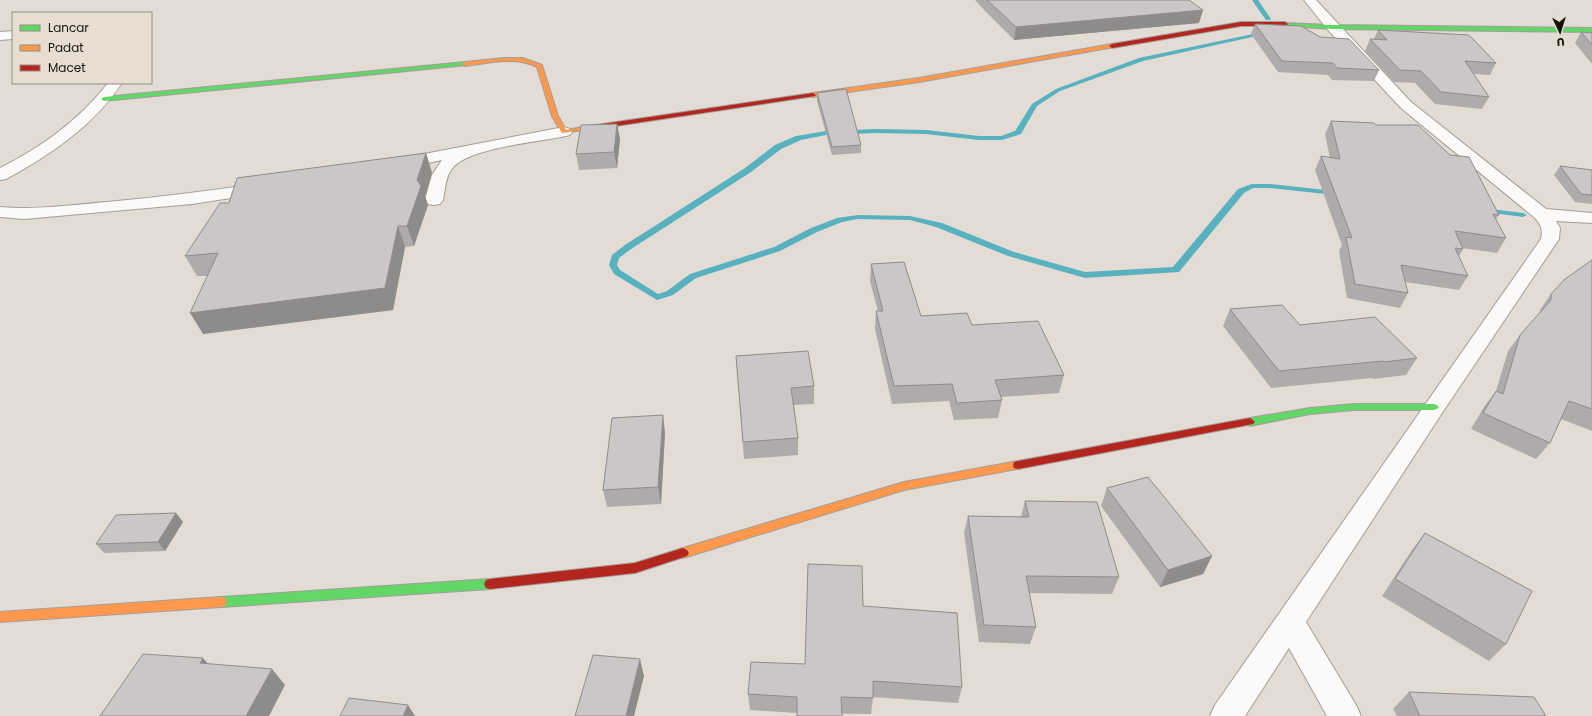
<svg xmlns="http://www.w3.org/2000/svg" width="1592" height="716" font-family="Poppins,sans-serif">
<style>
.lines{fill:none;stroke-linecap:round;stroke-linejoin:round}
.stream{fill:#57b1be;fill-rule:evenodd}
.street-casing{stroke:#a39e9a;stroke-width:2}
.fast-casing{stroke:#a39e9a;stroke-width:2}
.slow-casing{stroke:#a39e9a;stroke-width:2}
.jam-casing{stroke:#a39e9a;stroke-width:2}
.street{fill:#fbfaf9;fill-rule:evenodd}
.fast{fill:#63d668;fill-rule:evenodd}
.slow{fill:#ff974d;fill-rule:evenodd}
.jam{fill:#b3261e;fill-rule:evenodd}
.wall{fill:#afabaa}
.shaded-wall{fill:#8e8b8b}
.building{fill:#cbc7c6;stroke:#8e8b8b}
</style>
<rect width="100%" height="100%" fill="#e2dcd5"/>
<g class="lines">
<path class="stream" d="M 1252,0 L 1258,0 L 1271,19 L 1270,20 L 1266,20 Z
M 1264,29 L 1266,30 L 1266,32 L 1257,36 L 1143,61 L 1060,91 L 1037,106 L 1021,134 L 1002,140 L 979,140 L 926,134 L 876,133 L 826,135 L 801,140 L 781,149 L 751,172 L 631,249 L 619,258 L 617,265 L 620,270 L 658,294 L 667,291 L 690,274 L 774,247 L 811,228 L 837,218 L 858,215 L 910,216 L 942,223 L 1014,252 L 1085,272 L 1173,267 L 1238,189 L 1252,184 L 1269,184 L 1335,191 L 1339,193 L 1335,195 L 1269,188 L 1253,188 L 1244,193 L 1179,272 L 1085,278 L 1008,256 L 936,227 L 910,220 L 858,219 L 842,222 L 817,232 L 780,251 L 696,278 L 673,295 L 657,300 L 614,274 L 609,265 L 612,255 L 625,245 L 745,168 L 775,145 L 796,136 L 826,131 L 876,129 L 926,130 L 979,136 L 1001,136 L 1015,131 L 1032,104 L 1056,89 L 1139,58 L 1253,34 Z
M 1483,208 L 1523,213 L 1527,215 L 1523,217 L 1486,212 L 1482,210 Z"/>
<g class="street-casing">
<path id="street" d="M 1304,0 L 1316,0 L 1411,102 L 1546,209 L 1592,213 L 1592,223 L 1556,221 L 1560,228 L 1559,239 L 1442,413 L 1306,622 L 1356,705 L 1361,716 L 1327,716 L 1289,648 L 1245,716 L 1210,716 L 1215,705 L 1541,239 C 1543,229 1541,225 1535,218 L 1401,108 L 1328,30 Z
M 13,31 L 13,39 L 0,40 L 0,32 Z
M 108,83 L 122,83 C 93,126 52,154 6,179 L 0,180 L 0,168 C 42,147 79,120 108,83 Z
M 564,127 L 570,129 L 572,132 L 570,135 C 543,142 465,147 451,170 C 445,179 445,191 443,200 L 440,204 L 434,205 L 428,204 L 425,200 L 432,175 L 442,160 L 398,169 L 392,168 L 390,164 L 392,160 L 398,159 Z
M 262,183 L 268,184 L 271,188 L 268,192 L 192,204 L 24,219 L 0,217 L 0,207 C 36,210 71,205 107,202 C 159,197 210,191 262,183 Z"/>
</g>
<g class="fast-casing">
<path id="fast" d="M 1283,23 L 1333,25 L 1592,28 L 1592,32 L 1333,29 L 1285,26 L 1282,24 Z
M 465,62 L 467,63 L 467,65 L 104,101 L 101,99 L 104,97 Z
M 1354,404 L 1434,404 L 1437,405 L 1439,407 L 1437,409 L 1434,410 L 1354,410 L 1310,414 L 1250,426 L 1247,424 L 1245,422 L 1247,420 L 1250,418 L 1310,408 Z
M 490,579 L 494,580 L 496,584 L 494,588 L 490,589 L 221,607 L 217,606 L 215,602 L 217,598 L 221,597 Z"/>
</g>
<g class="slow-casing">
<path id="slow" d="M 1112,44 L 1114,45 L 1114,47 L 919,82 L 813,97 L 810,95 L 813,93 L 919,78 Z
M 504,58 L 523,58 L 542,65 L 558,116 L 566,130 L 589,126 L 592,128 L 591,129 L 562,133 L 552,116 L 537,67 C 515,56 489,63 465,66 L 462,64 L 465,62 Z
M 1018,461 L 1022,462 L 1023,465 L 1022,468 L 904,490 L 683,558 L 679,556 L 677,553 L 679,550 L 683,548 L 904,482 Z
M 221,597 L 225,598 L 227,602 L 225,606 L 221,607 L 0,622 L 0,612 Z"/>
</g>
<g class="jam-casing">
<path id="jam" d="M 1241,22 L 1285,22 L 1288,24 L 1285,26 L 1241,26 L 1112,48 L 1109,46 L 1112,44 Z
M 813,93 L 816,95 L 815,96 L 589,130 L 586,128 L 589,126 Z
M 1250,418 L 1253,420 L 1255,422 L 1253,424 L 1018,469 L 1014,468 L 1013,465 L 1014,462 L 1018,461 Z
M 683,548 L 687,550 L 689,553 L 687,556 L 635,573 L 490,589 L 486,588 L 484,584 L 486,580 L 490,579 L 635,563 Z"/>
</g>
<use href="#street" class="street"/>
<use href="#fast" class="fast"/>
<use href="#slow" class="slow"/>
<use href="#jam" class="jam"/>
</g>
<path class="wall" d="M 975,0 L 1189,0 L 1199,23 L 1014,40 L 986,12 Z
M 1255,24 L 1320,37 L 1379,70 L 1374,81 L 1332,80 L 1328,75 L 1278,72 L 1251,34 Z
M 1378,30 L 1496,63 L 1490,75 L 1473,74 L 1489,97 L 1482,109 L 1435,104 L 1415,83 L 1394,82 L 1365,51 L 1370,39 L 1374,39 Z
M 1581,32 L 1592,33 L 1592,64 L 1575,43 Z
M 817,93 L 861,145 L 861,153 L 832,155 L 817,101 Z
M 1331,121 L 1376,125 L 1499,215 L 1496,219 L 1506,238 L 1497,253 L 1462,248 L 1463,249 L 1459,256 L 1468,276 L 1459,290 L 1405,282 L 1408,293 L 1400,308 L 1347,298 L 1339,251 L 1342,245 L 1315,170 L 1321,156 L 1330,158 L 1325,134 Z
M 617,124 L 620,139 L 617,168 L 579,170 L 576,154 Z
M 426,153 L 432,173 L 425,196 L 428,205 L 414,246 L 405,247 L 393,310 L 203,334 L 208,276 L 197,276 L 185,256 Z
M 1560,166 L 1592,170 L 1592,204 L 1575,202 L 1554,175 Z
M 1592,260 L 1592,431 L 1561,419 L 1550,443 L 1536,459 L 1471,429 L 1484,407 L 1496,391 L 1508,351 L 1520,335 L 1540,313 L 1540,310 L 1551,294 Z
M 871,264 L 921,316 L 972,325 L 1064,375 L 1059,393 L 1001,397 L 1002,400 L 998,418 L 954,420 L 949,401 L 892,404 L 875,329 L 876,311 L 878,311 L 870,281 Z
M 1230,309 L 1300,325 L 1417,358 L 1406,375 L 1374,379 L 1372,378 L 1271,388 L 1223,326 Z
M 736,356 L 814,386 L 814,404 L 794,405 L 798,438 L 798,455 L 744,459 Z
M 665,433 L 661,504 L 607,507 L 603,490 Z
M 1107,488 L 1212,556 L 1203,574 L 1160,587 L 1101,506 Z
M 1025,501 L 1119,577 L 1112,594 L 1029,593 L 1036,627 L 1030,644 L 979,642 L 964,533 L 968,516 L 1021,517 Z
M 176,513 L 183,522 L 165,551 L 104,553 L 96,544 Z
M 1425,533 L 1506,644 L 1489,661 L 1382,596 L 1412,550 Z
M 863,606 L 962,687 L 958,703 L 873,697 L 871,714 L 797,713 L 750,710 L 748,694 L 805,664 Z
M 1409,692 L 1546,716 L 1397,716 L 1393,709 Z"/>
<path class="shaded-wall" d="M 1203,10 L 1199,23 L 1014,40 L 1016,27 Z
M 617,124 L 620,139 L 617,168 L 614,152 Z
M 426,153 L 432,173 L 425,196 L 428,205 L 414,246 L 407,226 L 417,180 Z
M 398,226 L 405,247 L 393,310 L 203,334 L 190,313 Z
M 663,415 L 665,433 L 661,504 L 658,487 Z
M 176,513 L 183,522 L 165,551 L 158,542 Z
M 1212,556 L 1203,574 L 1160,587 L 1168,570 Z
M 203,658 L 218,675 L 200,663 Z
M 640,659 L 644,676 L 634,716 L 626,716 Z
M 272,669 L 285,685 L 269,716 L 246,716 Z
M 408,705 L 415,716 L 403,716 Z"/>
<path class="building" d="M 987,0 L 1189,0 L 1203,10 L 1016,27 Z
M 1255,24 L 1301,26 L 1320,37 L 1349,39 L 1379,70 L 1337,68 L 1333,63 L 1282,61 Z
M 1378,30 L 1469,35 L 1496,63 L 1465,61 L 1489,97 L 1441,92 L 1421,71 L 1400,70 L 1370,39 L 1387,40 Z
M 1581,32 L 1592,33 L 1592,45 Z
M 846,89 L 861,145 L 832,147 L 817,93 Z
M 1331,121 L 1374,123 L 1376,125 L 1418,125 L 1450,155 L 1469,157 L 1499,215 L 1493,214 L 1506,238 L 1455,231 L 1463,249 L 1455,248 L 1468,276 L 1401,265 L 1408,293 L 1355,284 L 1346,237 L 1352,238 L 1321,156 L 1340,159 Z
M 617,124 L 614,152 L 576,154 L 581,125 Z
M 426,153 L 417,180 L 421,186 L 407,226 L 398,226 L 385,288 L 190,313 L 218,253 L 185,256 L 220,203 L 229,203 L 237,178 Z
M 1560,166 L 1592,170 L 1592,195 L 1581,194 Z
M 1592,260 L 1592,409 L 1569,401 L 1550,443 L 1483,413 L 1496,391 L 1503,394 L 1520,335 L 1551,300 L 1551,294 L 1565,279 Z
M 904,262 L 921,316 L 967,313 L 972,325 L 1038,321 L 1064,375 L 995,380 L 1002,400 L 957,403 L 952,384 L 894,386 L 876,311 L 883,311 L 871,264 Z
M 1282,305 L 1300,325 L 1375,317 L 1417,358 L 1384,362 L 1383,361 L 1279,371 L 1230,309 Z
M 808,351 L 814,386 L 791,388 L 798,438 L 743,442 L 736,356 Z
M 663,415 L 658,487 L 603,490 L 612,418 Z
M 1148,477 L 1212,556 L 1168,570 L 1107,488 Z
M 1025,501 L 1097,502 L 1119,577 L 1026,576 L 1036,627 L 984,625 L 968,516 L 1029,517 Z
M 176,513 L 158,542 L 96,544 L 116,515 Z
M 1425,533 L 1532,591 L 1506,644 L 1395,579 Z
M 808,564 L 862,566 L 863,606 L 957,613 L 962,687 L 873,681 L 873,698 L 841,697 L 842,716 L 797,716 L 797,697 L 748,694 L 751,662 L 805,664 Z
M 143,654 L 203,658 L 200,663 L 272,669 L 246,716 L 100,716 Z
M 593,655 L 640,659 L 626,716 L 575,716 Z
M 1409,692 L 1534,697 L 1546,716 L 1420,716 Z
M 349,698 L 408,705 L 403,716 L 340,716 Z"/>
<rect x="12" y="12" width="140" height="72" fill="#e7ddd0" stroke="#948d83"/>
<rect x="20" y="25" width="20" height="6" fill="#63d668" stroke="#948d83"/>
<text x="48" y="32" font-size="12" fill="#17140f">Lancar</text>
<rect x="20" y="45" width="20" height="6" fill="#ff974d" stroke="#948d83"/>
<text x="48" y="52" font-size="12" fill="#17140f">Padat</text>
<rect x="20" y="65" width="20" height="6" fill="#b3261e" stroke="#948d83"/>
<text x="48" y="72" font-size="12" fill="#17140f">Macet</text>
<g transform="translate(1560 32) rotate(176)" stroke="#e7ddd0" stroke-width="3" paint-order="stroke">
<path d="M0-3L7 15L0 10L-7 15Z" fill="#17140f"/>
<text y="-6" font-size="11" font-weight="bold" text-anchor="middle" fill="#17140f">U</text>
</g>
</svg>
